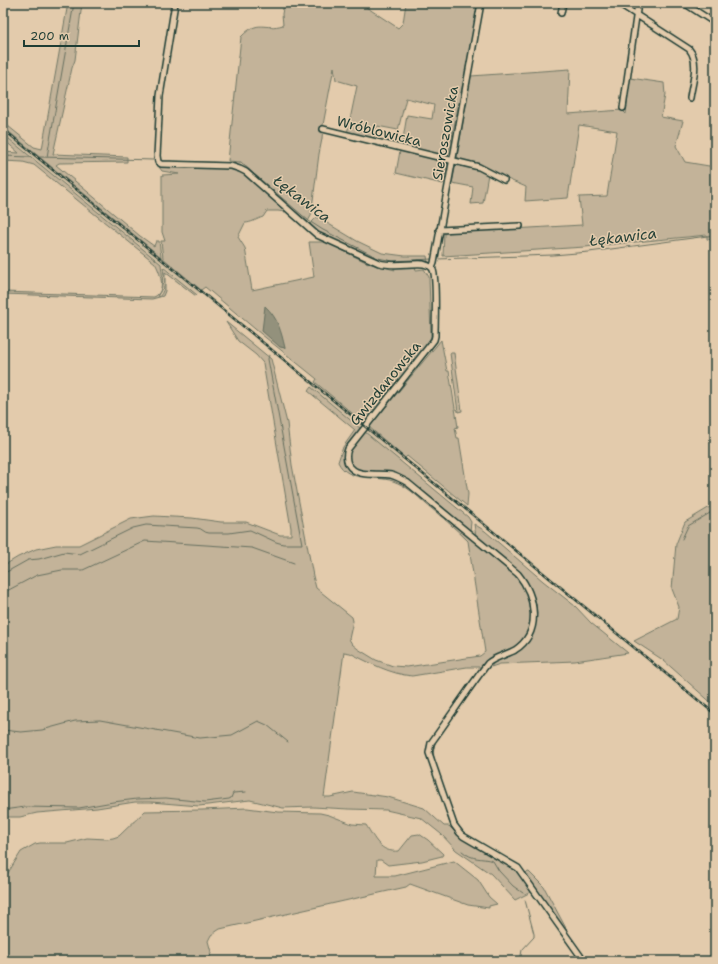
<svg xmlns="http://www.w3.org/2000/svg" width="718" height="964" font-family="'Shantell Sans',sans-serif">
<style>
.built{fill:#d2bfa2}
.green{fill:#c3b399;stroke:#717866}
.water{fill:#93917b;stroke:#656f5f}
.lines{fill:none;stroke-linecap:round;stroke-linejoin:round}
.stream{stroke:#656f5f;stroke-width:1}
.minor-casing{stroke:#1f3d34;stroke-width:8}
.minor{stroke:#e3cbac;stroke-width:5}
.rail-casing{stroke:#1f3d34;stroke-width:2.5}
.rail{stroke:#e3cbac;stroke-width:1;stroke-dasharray:3;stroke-linecap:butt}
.labels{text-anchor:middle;stroke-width:3;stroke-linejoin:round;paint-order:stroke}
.street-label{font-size:14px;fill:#1f3d34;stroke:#e3cbac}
.water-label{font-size:15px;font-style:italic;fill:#2b453b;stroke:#e3cbac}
</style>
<rect width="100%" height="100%" fill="#e3cbac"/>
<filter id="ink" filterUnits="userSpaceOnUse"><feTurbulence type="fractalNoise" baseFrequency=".025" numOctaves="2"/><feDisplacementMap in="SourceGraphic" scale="8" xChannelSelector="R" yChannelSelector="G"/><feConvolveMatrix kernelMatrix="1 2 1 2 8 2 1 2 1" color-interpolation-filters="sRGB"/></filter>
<g filter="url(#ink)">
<path class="built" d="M 3,127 L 166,261 L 201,290 L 197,295 L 161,264 L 3,134 Z
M 315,382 L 405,458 L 401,462 L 311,387 Z"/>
<path class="green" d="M 68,3 L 82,3 L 75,60 L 72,68 L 53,154 L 127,157 L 127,162 L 59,163 L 56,165 L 140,236 L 154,246 L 156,241 L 159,241 L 161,257 L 3,127 L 3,122 L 34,147 L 42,149 Z
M 284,3 L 360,3 L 398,28 L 403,23 L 406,3 L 479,3 L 448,157 L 404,147 L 402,145 L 407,115 L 432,119 L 434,105 L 406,98 L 398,130 L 377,126 L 373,140 L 347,134 L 357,86 L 336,80 L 334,67 L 323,125 L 322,139 L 319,154 L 311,216 L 307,223 L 241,162 L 228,161 L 241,37 C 259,18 264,31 283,25 L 282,14 Z
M 570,69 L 568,114 L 622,110 L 626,114 L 630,78 L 664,83 L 665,95 L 661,117 L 683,121 L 676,146 L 685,162 L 715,167 L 715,240 L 707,239 L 707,235 L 585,247 L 443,256 L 444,233 L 582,225 L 579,197 L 607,196 L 617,131 L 579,125 L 568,198 L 525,201 L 526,187 L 505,178 L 486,167 L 476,163 L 464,161 L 457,157 L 471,76 Z
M 3,134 L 161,264 C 162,274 165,287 158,295 L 159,297 C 167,289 164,276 163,267 L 197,295 L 196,296 L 165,272 L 165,291 L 163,296 L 152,299 L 3,294 L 3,292 L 154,297 C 167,291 160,272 155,263 L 34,165 L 23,162 L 3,161 L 3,152 L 19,153 L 3,139 Z
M 400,151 L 448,162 L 443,184 L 396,173 Z
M 456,164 L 478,168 L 488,174 L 483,203 L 471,204 L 473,187 L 452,183 Z
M 160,165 L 229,169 L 239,170 L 244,173 L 285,209 L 285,212 L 278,211 L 267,211 L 263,217 C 257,219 251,223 245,223 L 238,237 L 245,248 L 252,290 L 314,277 L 309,242 L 325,242 L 368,263 L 395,270 L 393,267 L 415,266 L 416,270 L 424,269 L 429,277 L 431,337 L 419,356 L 373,409 L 376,411 L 365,424 L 315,382 L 317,379 L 261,334 L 205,287 L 201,290 L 163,258 L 161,241 L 165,241 L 162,232 L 162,175 L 179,174 L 162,171 L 159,167 Z
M 317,217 L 357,241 L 382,253 L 405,256 L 427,256 L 428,262 L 382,262 L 356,250 L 320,235 L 313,229 L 310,224 Z
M 226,322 L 271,359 L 287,423 L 292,465 L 313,576 L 316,588 L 352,617 L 353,621 L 349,639 L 352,644 L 358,649 L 376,660 L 393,666 L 407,667 L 480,656 L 485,652 L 468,541 C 455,528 441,516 426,504 C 416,495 407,486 393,481 C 375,475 348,483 338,462 L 343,447 L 355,430 L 308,391 L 311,387 L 361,429 C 352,440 336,454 349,469 C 352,472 357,476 362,476 C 382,478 388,474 407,484 L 516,575 C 532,594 539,627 519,645 C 514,650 508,650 502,652 C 500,657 494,656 489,658 L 468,690 L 465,689 L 481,668 L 480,667 L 467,667 L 412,676 C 390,674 370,663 350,653 L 344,652 L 324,797 L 330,797 L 353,792 L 388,797 L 424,808 L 444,826 L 449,826 C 453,830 458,835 463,839 C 483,853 523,865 531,892 L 515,900 L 491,874 L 456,850 L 441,834 L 421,818 L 386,810 L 348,809 L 313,807 L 283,808 L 250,800 L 199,806 L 151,802 L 135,802 L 97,808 L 37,813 L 20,817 L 3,817 L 3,566 L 18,557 L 36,549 L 56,545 L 79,545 L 131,519 L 154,516 L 192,518 L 221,522 L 246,522 L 280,535 L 291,535 L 291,528 L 263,363 L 256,355 L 238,341 Z
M 441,340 L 447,371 L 449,371 L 458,427 L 455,428 L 457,438 L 459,438 L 468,494 L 467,506 L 407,456 L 405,458 L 368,426 L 379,413 L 380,414 Z
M 450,353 L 454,353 L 462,411 L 458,412 Z
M 365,432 L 468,517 L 471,522 L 470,531 C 447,512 421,484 392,474 C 374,467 355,480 348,456 L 354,444 Z
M 715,504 L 715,706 L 663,660 L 634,641 L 677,619 L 679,607 L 672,589 L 676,544 L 685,522 Z
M 474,524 L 485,531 L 543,581 L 575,606 L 591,623 L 628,653 L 575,661 L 500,664 L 491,667 L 495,661 L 517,653 L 529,640 L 533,633 L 537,613 L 536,603 L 529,585 L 522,576 L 476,536 Z
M 247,808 L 278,812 L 320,813 L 329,815 L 352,824 L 366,825 C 375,839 380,853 399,851 L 412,835 L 419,834 L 428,840 L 443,854 L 442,856 L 422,861 L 388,865 L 381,860 L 377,860 L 376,876 L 395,876 L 454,861 L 478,880 L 489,897 L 497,904 L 489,906 L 489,908 L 468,905 L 410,884 L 406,887 L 220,929 L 211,935 L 208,941 L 211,952 L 209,961 L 3,961 L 3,881 L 21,852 L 35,844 L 40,843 L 67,843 L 87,838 L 107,839 L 113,838 L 119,836 L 145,811 L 202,810 Z
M 529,872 L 544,887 L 568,932 L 567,933 L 525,873 Z"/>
<path class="water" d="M 265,306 C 278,318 281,331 285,348 L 280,347 L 262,331 Z"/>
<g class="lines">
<path class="stream" d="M 3,156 L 31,157
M 40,157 L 153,160
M 47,157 L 74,3
M 160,161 L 241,163 L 309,221 L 323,230 L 378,258 L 393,261 L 432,259
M 437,259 L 553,255 L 589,252 L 715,235
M 682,539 L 688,526 L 715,510
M 3,574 L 28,560 L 39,559 L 64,552 L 80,554 L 133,528 L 146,525 L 197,528 C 202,528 204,533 209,533 L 229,533 L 250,530 L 276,542 L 283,544 L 302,544 L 268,359 L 269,355
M 3,593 L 37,575 L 62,570 L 83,570 L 145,541 L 252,548 L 294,563
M 3,730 L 21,732 L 42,730 L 75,721 L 100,720 L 200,738 L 232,735 L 258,721 L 267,725 L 288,742
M 427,751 L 426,749 L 429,741 L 460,697
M 441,779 C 436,765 430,755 436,741 L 488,668
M 443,802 L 450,824
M 3,810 L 25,807 L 79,808 L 113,802 L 137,799 L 166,798 L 205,802 L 229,799 L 231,798 L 233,793 L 246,792
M 462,851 C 473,861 481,857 493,861 L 499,871 L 513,886 L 523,893
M 520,961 L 522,950 L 534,937 L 534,934 L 525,900"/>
<g class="minor-casing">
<path id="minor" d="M 175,3 L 160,96 L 157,156 L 158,162 L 161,164 L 231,166 L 240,169 L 246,172 L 317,235 L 379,263 C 394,267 409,263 423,264 C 427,265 432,266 433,270 C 437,279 435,323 435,336 L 434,340 L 348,449 C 346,454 346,459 348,464 C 357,479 377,472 391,475 C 398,477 403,480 408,483 L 518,574 C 535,595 543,632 515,650 C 508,654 493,658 488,663 C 468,689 450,717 431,743 L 429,753 L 454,825 L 460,833 L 463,836 L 518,868 L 584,961
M 618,3 L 689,49 C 700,62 692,83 690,98
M 684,3 L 715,23
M 561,13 L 563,3
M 623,108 L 638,3
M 323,129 L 479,167 L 504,180
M 439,230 L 520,226
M 432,268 L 434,263 L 481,3"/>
</g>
<use href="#minor" class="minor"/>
<g class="rail-casing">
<path id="rail" d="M 3,129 L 715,714"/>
</g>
<use href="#rail" class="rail"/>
</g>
</g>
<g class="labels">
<g class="street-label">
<text transform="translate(379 131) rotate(14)" y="5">Wróblowicka</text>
<text transform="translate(445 133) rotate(-80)" y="5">Sieroszowicka</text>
<text transform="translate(385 383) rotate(-51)" y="5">Gwizdanowska</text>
</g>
<g class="water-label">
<text transform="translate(302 199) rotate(37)" y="5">Łękawica</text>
<text transform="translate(623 237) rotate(-7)" y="5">Łękawica</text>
</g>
</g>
<rect width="718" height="964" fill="none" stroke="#e3cbac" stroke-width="16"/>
<rect x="8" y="8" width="702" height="948" fill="none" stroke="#1f3d34" stroke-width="1.5" filter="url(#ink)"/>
<path d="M24 40v6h115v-6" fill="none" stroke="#1f3d34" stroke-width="2"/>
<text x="30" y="40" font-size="12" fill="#1f3d34" stroke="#e3cbac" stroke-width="3" paint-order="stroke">200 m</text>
</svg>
